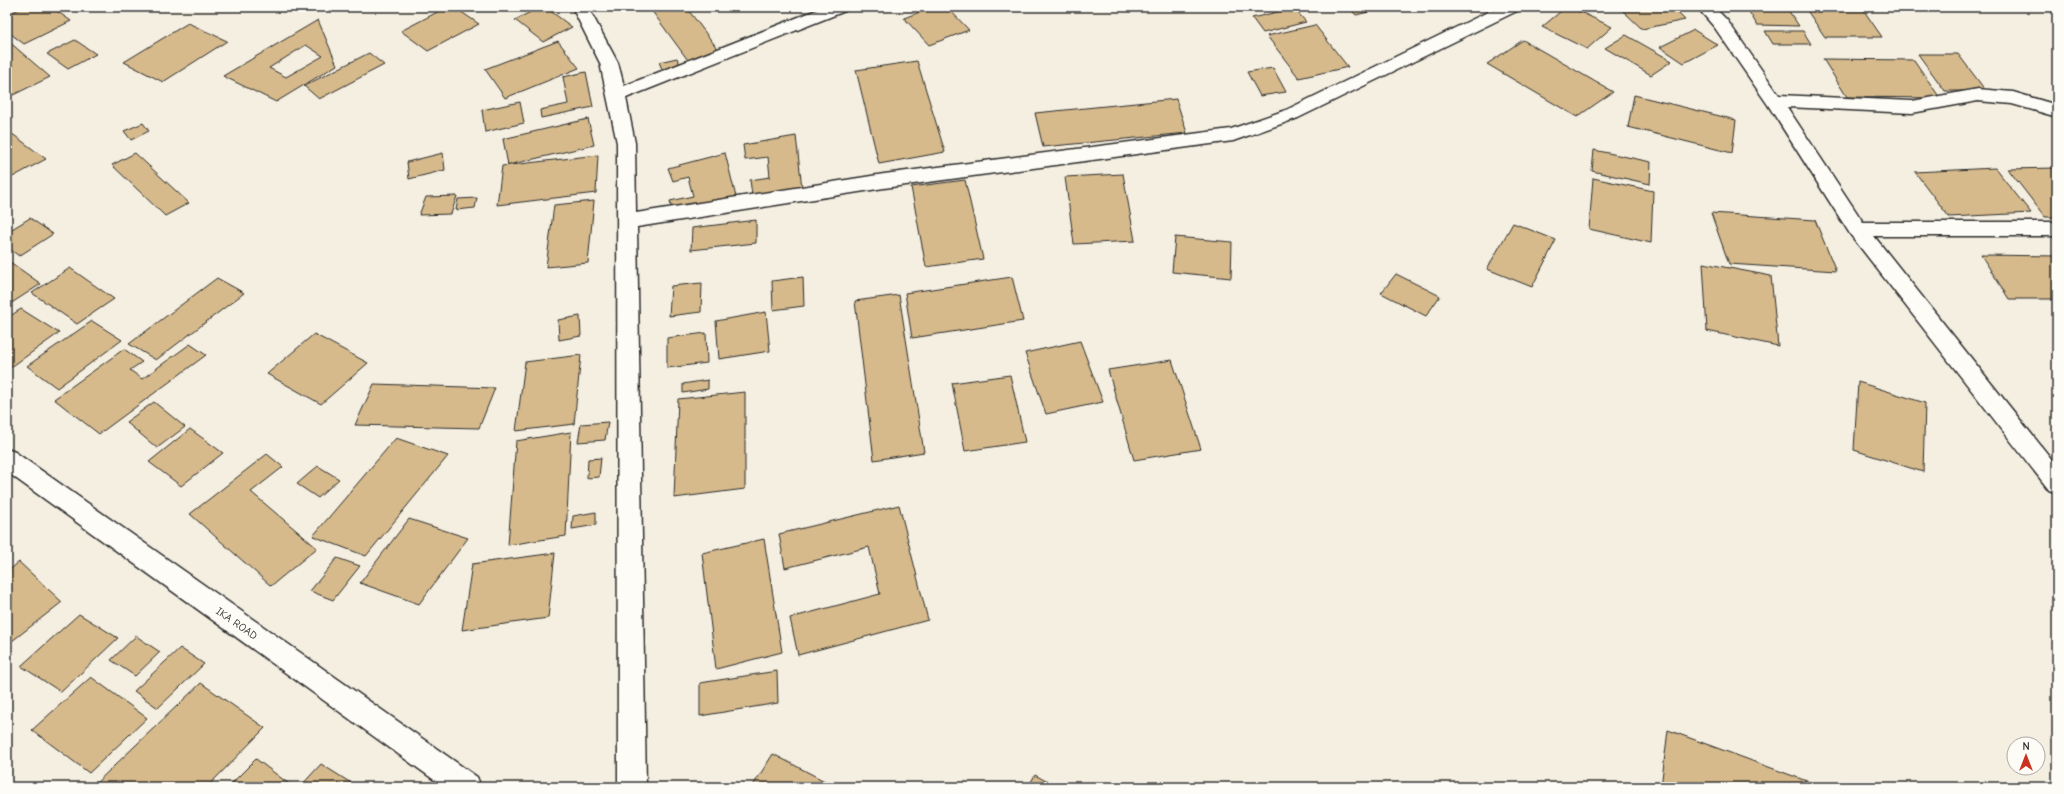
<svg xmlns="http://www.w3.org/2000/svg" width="2064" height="794" font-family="'Comic Neue',sans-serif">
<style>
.building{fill:#d6ba8b;stroke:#2b2b2b;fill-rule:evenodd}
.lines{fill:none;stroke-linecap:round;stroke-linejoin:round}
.street-casing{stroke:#2b2b2b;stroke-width:3}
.secondary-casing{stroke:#2b2b2b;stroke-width:3}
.street{fill:#fdfcf7;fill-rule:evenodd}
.secondary{fill:#fdfcf7;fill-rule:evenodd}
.labels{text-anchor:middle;stroke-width:3.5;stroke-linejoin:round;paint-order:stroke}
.street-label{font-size:11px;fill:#2b2b2b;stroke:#fdfcf7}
</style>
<rect width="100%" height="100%" fill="#f5efe1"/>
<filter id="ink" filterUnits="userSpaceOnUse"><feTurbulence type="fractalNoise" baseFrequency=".025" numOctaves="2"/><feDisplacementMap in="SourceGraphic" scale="8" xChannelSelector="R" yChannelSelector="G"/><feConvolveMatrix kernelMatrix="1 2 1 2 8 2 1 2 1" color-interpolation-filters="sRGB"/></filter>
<g filter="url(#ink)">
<path class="building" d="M 23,7 L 51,7 L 71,21 L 24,44 L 7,31 L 7,15 Z
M 278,7 L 294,7 L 285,12 Z
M 447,7 L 454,7 L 479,24 L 428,51 L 401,31 Z
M 540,7 L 545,7 L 572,27 L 543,42 L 515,20 Z
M 649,7 L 686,7 L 720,52 L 690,63 Z
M 933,7 L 947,7 L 969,30 L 929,45 L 904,18 Z
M 1348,7 L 1379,7 L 1381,9 L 1356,15 Z
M 1566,7 L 1570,7 L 1612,27 L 1587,49 L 1542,27 Z
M 1619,7 L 1672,7 L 1685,20 L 1642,29 Z
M 1769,7 L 1786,7 L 1799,26 L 1757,25 L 1748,10 L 1771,10 Z
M 1294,8 L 1306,22 L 1263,33 L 1252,18 Z
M 1862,8 L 1882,37 L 1825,37 L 1806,9 Z
M 318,20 L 337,65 L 276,102 L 223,76 ZM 306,45 L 323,56 L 286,77 L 269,68 Z
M 188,23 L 227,41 L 163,82 L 124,62 Z
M 1315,25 L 1348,67 L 1299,78 L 1267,36 Z
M 1694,30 L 1718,45 L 1684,63 L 1660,47 Z
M 1765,31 L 1803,31 L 1811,44 L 1773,44 Z
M 1626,35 L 1672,61 L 1651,75 L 1605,48 Z
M 7,40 L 50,77 L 13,95 L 7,90 Z
M 75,40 L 96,54 L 68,69 L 47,54 Z
M 1523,40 L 1613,92 L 1577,117 L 1487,64 Z
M 558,41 L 579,68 L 505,98 L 485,69 Z
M 369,53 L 384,65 L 319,99 L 304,86 Z
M 1918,54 L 1958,54 L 1986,91 L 1945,91 Z
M 677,58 L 680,65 L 662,69 L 659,62 Z
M 1823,59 L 1914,60 L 1940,98 L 1847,97 Z
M 917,61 L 945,152 L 879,164 L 856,70 Z
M 1273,68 L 1286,92 L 1260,96 L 1247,72 Z
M 586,72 L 593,107 L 541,118 L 540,110 L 568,104 L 563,77 Z
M 1634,95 L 1736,120 L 1732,153 L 1628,127 Z
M 1176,99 L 1187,133 L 1043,147 L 1035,113 Z
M 520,102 L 524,123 L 485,132 L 482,110 Z
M 588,119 L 594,145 L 508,165 L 503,139 Z
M 143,123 L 149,131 L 131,140 L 124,131 Z
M 7,130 L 46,159 L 7,180 Z
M 796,136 L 802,188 L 752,195 L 750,180 L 770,177 L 768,157 L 745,160 L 743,145 Z
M 1594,150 L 1651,162 L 1650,184 L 1592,171 Z
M 135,153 L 189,203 L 165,216 L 112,165 Z
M 443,153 L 445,170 L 409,179 L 407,162 Z
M 725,153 L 736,197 L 672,211 L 670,201 L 693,196 L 688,177 L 673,181 L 668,168 Z
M 598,155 L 596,193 L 497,205 L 502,166 Z
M 1995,168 L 2031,213 L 1949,217 L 1915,172 Z
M 2057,168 L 2057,217 L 2045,217 L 2008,169 Z
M 1123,174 L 1135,241 L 1074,244 L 1065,177 Z
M 1593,178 L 1653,191 L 1651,243 L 1589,229 Z
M 965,180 L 983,259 L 926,267 L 911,187 Z
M 457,196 L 451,214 L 419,215 L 426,197 Z
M 477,198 L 475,208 L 456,210 L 458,199 Z
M 594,201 L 588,263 L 546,267 L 554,205 Z
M 1711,213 L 1815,220 L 1836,271 L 1729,264 Z
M 30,218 L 53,234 L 19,256 L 7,247 L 7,232 Z
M 756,220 L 756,243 L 691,250 L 692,228 Z
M 1513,223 L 1556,240 L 1532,287 L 1487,269 Z
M 1175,237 L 1232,242 L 1231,278 L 1172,272 Z
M 1981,255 L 2057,256 L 2057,299 L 2009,299 Z
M 10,262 L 41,284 L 7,306 L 7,263 Z
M 1703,263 L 1771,276 L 1778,346 L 1707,331 Z
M 70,268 L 114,299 L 77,324 L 32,293 Z
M 1396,274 L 1440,296 L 1426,316 L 1381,293 Z
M 803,277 L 804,306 L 773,310 L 772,281 Z
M 1012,277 L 1023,321 L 912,338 L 905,293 Z
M 217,278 L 244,293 L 156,360 L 129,344 Z
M 702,283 L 701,312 L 669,316 L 671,286 Z
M 899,295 L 924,452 L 874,460 L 855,301 Z
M 21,309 L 59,333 L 7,370 L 7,318 Z
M 766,312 L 770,351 L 719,359 L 716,321 Z
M 580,316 L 581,336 L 559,340 L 558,320 Z
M 92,321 L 122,340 L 57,388 L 27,366 Z
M 706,333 L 707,363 L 667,368 L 667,338 Z
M 314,334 L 368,363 L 321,404 L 267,374 Z
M 1080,341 L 1103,402 L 1046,414 L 1025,353 Z
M 190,344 L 206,355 L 99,434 L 54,399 L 124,349 L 142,362 L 130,370 L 142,379 Z
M 581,355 L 574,424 L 516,431 L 525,362 Z
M 1172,360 L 1201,449 L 1134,460 L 1108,370 Z
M 1010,375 L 1025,442 L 965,451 L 952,383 Z
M 708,380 L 708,389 L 683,393 L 683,384 Z
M 1858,382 L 1925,403 L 1923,472 L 1854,450 Z
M 374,384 L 495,388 L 479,428 L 355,425 Z
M 745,392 L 745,489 L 674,498 L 678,399 Z
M 154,402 L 185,427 L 157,448 L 126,422 Z
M 608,422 L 605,440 L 578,442 L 581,424 Z
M 190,429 L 223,453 L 181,486 L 149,462 Z
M 571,432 L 566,536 L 508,545 L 516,441 Z
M 396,438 L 448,456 L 366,556 L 313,536 Z
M 267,454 L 283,467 L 251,492 L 317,548 L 271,586 L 190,514 Z
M 601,458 L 599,477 L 587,478 L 588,459 Z
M 318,466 L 339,479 L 318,498 L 297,484 Z
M 899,505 L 928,620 L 798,655 L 790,618 L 880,594 L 869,547 L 785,568 L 779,534 Z
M 596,512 L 596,525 L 572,529 L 573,516 Z
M 409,519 L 468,538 L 419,604 L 360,583 Z
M 764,539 L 782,652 L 716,669 L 702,553 Z
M 555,553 L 548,618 L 462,630 L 472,564 Z
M 337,558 L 360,566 L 333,600 L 310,591 Z
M 19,562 L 62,602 L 7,645 L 7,572 Z
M 79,614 L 118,638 L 61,692 L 21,666 Z
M 136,636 L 160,652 L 135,676 L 111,660 Z
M 180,648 L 204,664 L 158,708 L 134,691 Z
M 777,671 L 778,703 L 700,716 L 700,683 Z
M 91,677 L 147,718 L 89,773 L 32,730 Z
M 201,683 L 265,728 L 207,787 L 92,787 Z
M 1668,730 L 1823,787 L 1661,787 Z
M 773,754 L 836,787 L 752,787 Z
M 256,759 L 293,787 L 228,787 Z
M 321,764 L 351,783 L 348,787 L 300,787 Z
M 1035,775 L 1057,787 L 1028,787 Z"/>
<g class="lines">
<g class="street-casing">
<path id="street" d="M 572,7 L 588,7 L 618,63 L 624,86 L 824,7 L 847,7 L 845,11 L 626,98 L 635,143 L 636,213 L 884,174 L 1231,129 L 1286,110 L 1498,7 L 1519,7 L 1517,11 L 1298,118 L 1233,141 L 884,188 L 637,227 L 646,787 L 618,787 L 617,143 L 600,63 Z
M 1697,7 L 1714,7 L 1727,20 L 1779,95 L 1912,101 L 1978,89 L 2013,92 L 2057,105 L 2057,117 L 2012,104 L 1978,101 L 1912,113 L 1787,107 L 1863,222 L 2057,222 L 2057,236 L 1874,236 L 2057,466 L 2057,493 L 2049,490 L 1850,234 L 1768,105 L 1715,28 Z"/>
</g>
<g class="secondary-casing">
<path id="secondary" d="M 7,449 L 15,452 L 477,777 L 481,787 L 444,787 L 7,472 Z"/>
</g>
<use href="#street" class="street"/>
<use href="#secondary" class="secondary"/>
</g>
</g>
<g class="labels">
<g class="street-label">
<text transform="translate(237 623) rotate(35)" y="4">IKA ROAD</text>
</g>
</g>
<rect width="2064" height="794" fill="none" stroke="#fdfcf7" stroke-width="24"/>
<rect x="12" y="12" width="2040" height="770" fill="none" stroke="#2b2b2b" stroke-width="1.5" filter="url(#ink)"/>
<g transform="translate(2026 756)"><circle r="19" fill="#fdfcf7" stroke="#a9a8a5"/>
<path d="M0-3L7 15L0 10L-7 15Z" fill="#c8321e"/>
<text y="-6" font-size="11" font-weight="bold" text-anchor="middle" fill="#2b2b2b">N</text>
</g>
</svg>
